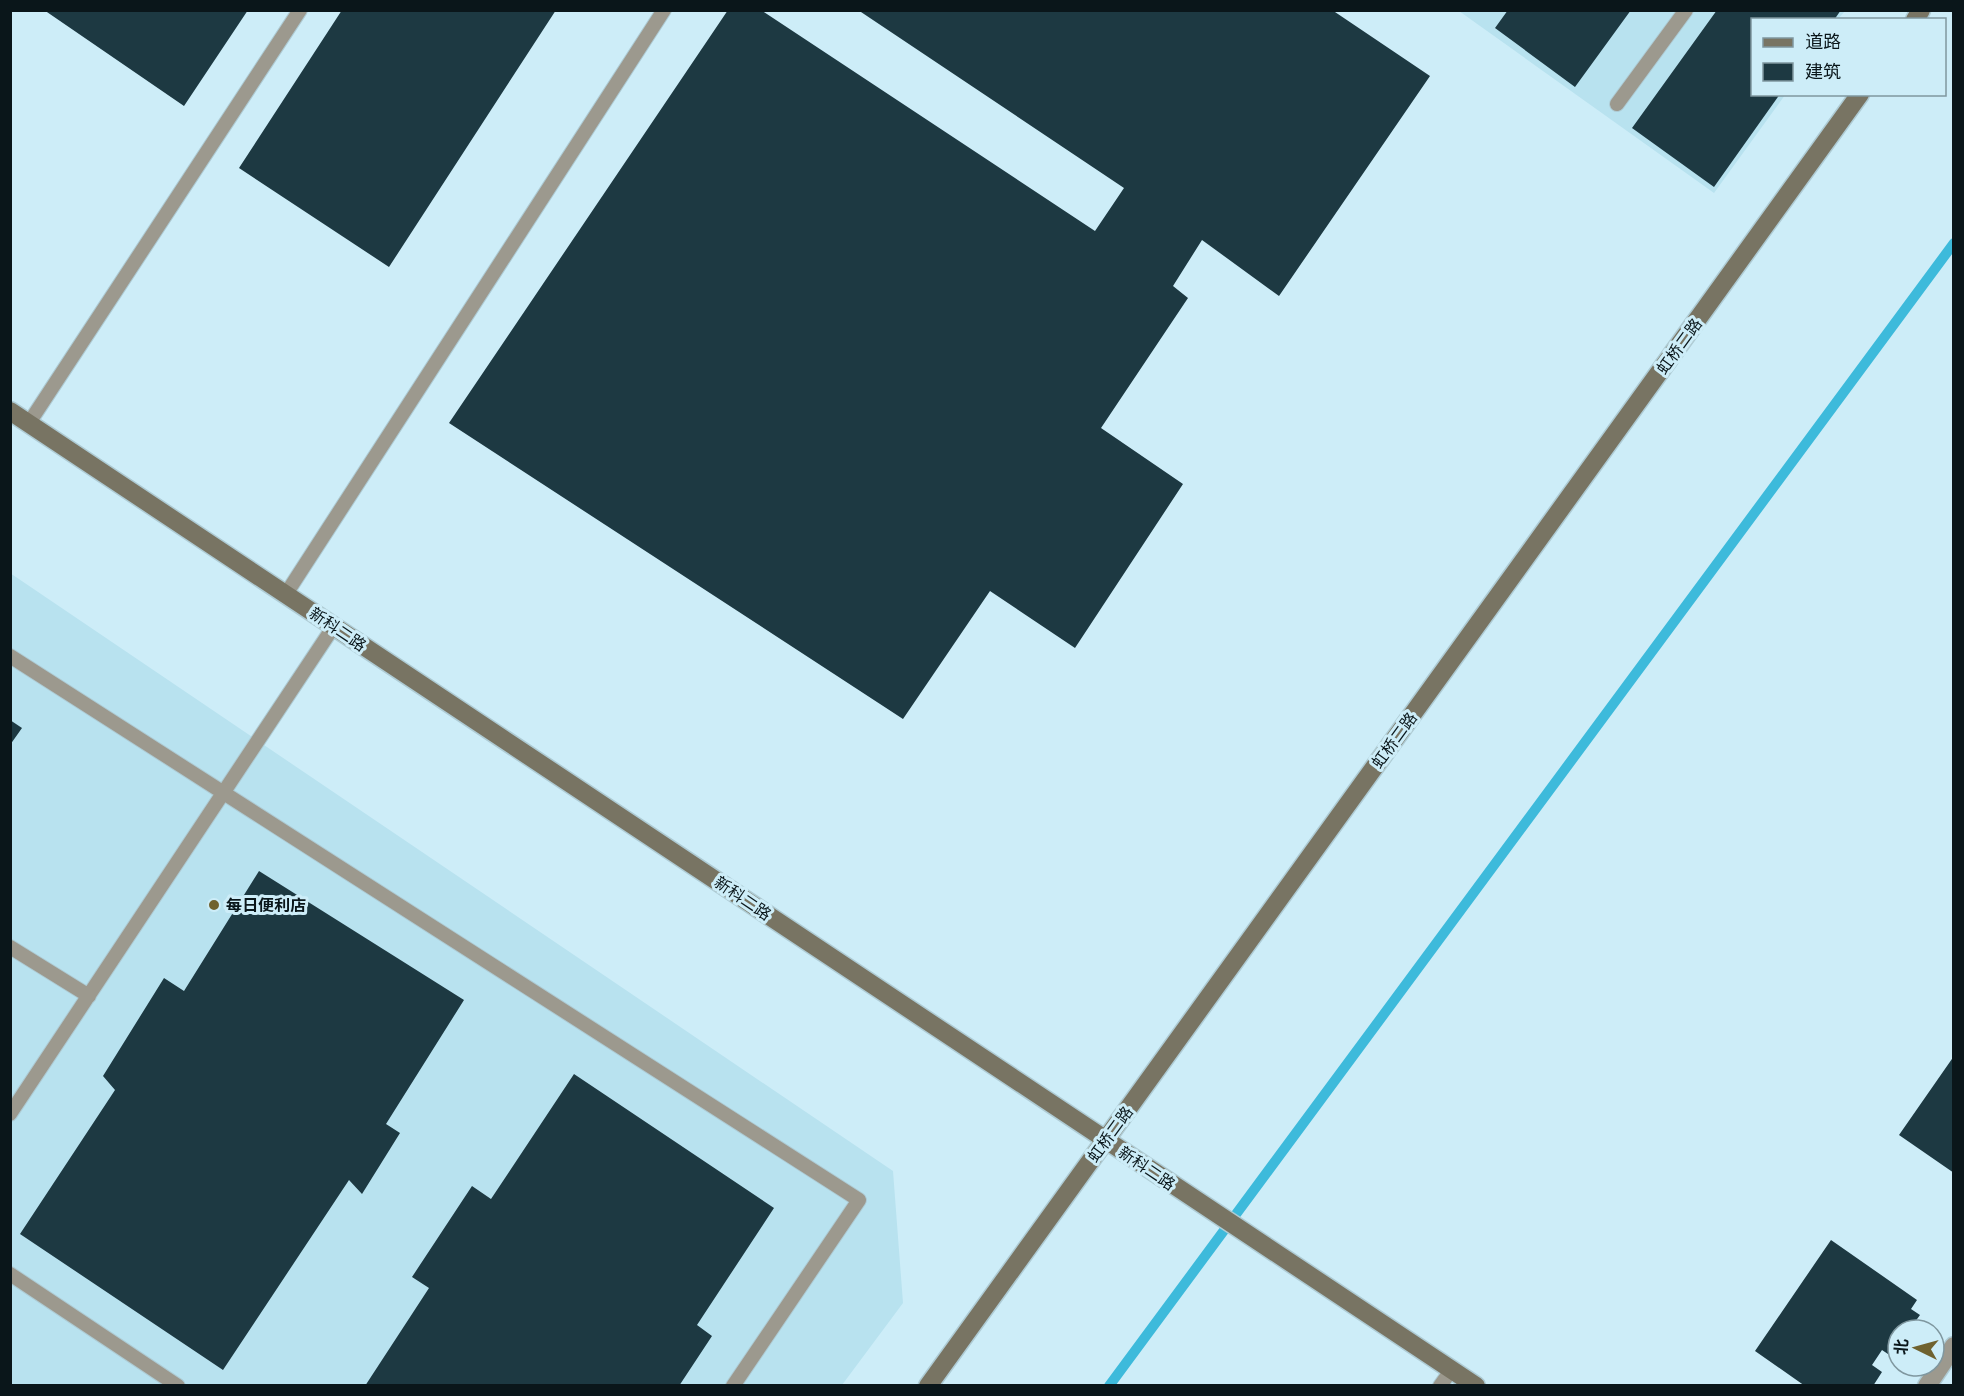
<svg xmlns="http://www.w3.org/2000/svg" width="1964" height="1396" font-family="'Fira Sans Condensed','Noto Sans SC',sans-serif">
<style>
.built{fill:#b8e2ef}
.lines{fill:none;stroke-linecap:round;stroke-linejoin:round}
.stream{stroke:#3dbadb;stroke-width:10}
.building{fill:#1d3942}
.lane-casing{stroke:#aecbd4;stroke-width:16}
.street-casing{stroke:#aecbd4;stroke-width:21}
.secondary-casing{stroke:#aecbd4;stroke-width:21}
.lane{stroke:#9c998e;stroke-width:14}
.street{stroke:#9c998e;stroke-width:18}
.secondary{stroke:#787463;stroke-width:18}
.poi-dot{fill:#6f622f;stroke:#cdedf8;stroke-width:2}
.labels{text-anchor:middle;stroke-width:6;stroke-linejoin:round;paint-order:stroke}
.street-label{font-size:16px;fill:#0a161a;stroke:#cdedf8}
.poi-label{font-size:16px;font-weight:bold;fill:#0a161a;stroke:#cdedf8;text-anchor:start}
</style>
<rect width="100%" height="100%" fill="#cdedf8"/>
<path class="built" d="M 1459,11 L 1845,11 L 1838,19 L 1752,20 L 1752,94 L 1785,95 L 1714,193 Z
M 10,573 L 893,1171 L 903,1303 L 842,1385 L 11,1385 Z"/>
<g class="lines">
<path class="stream" d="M 1109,1386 L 1954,243"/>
</g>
<path class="building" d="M 44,10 L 248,10 L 184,106 Z
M 342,10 L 556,10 L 389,267 L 239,168 Z
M 728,10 L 761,10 L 1095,231 L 1124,188 L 858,10 L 1332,10 L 1430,76 L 1279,296 L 1202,240 L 1173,286 L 1188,298 L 1101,428 L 1183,484 L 1075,648 L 990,591 L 903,719 L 449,423 Z
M 1508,10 L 1631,10 L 1575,87 L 1495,28 Z
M 1717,10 L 1841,10 L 1834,20 L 1752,20 L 1752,94 L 1780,94 L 1714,187 L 1632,128 Z
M 10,720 L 22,728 L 10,745 Z
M 259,871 L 464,1000 L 386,1124 L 400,1133 L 362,1194 L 349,1180 L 223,1370 L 20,1234 L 115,1090 L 103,1076 L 164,978 L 184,991 Z
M 1954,1056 L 1954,1173 L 1899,1135 Z
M 574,1074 L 774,1208 L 697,1325 L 712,1336 L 679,1386 L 365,1386 L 429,1288 L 412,1277 L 472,1186 L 491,1199 Z
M 1831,1240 L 1917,1300 L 1911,1309 L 1920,1315 L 1909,1330 L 1898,1330 L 1898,1346 L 1891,1356 L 1882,1350 L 1872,1365 L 1882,1372 L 1873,1386 L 1805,1386 L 1755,1351 Z"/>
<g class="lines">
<g class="lane-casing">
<path id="lane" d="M 1617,104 L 1686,10
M 29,423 L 300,10
M 286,594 L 664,10
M 10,656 L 859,1200 L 733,1386
M 10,947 L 89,996
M 10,1114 L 334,626
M 10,1274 L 178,1386
M 1440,1386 L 1452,1369"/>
</g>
<g class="street-casing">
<path id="street" d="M 1927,1386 L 1954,1346"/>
</g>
<g class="secondary-casing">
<path id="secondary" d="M 1915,20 L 1921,10
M 10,411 L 1476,1386
M 928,1386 L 1860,94"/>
</g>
<use href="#lane" class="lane"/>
<use href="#street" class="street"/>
<use href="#secondary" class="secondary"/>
</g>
<circle class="poi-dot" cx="214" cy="905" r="6"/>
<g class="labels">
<g class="street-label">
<text transform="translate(1679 346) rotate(-54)" y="6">虹桥二路</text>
<text transform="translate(338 629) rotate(34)" y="6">新科二路</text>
<text transform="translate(1394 740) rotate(-54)" y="6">虹桥二路</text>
<text transform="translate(743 898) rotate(34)" y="6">新科二路</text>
<text transform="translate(1110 1134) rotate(-54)" y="6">虹桥二路</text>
<text transform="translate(1147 1168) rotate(34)" y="6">新科二路</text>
</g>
<g class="poi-label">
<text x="226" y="911">每日便利店</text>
</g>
</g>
<rect width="1964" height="1396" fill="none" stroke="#0a161a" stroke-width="24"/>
<rect x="1751" y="18" width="195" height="78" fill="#cdedf8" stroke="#7f979f" stroke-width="1.5"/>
<rect x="1763" y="38" width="30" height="9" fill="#787463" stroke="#7f979f" stroke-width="1.5"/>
<text x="1805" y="48" font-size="18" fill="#0a161a">道路</text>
<rect x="1763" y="63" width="30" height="18" fill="#1d3942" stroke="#7f979f" stroke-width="1.5"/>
<text x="1805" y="78" font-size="18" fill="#0a161a">建筑</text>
<g transform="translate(1916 1348) rotate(275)"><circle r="28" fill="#cdedf8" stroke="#7f979f" stroke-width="1.5"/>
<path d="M0-4.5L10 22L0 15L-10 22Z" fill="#6f622f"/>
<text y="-9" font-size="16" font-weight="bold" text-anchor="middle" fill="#0a161a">北</text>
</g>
</svg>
